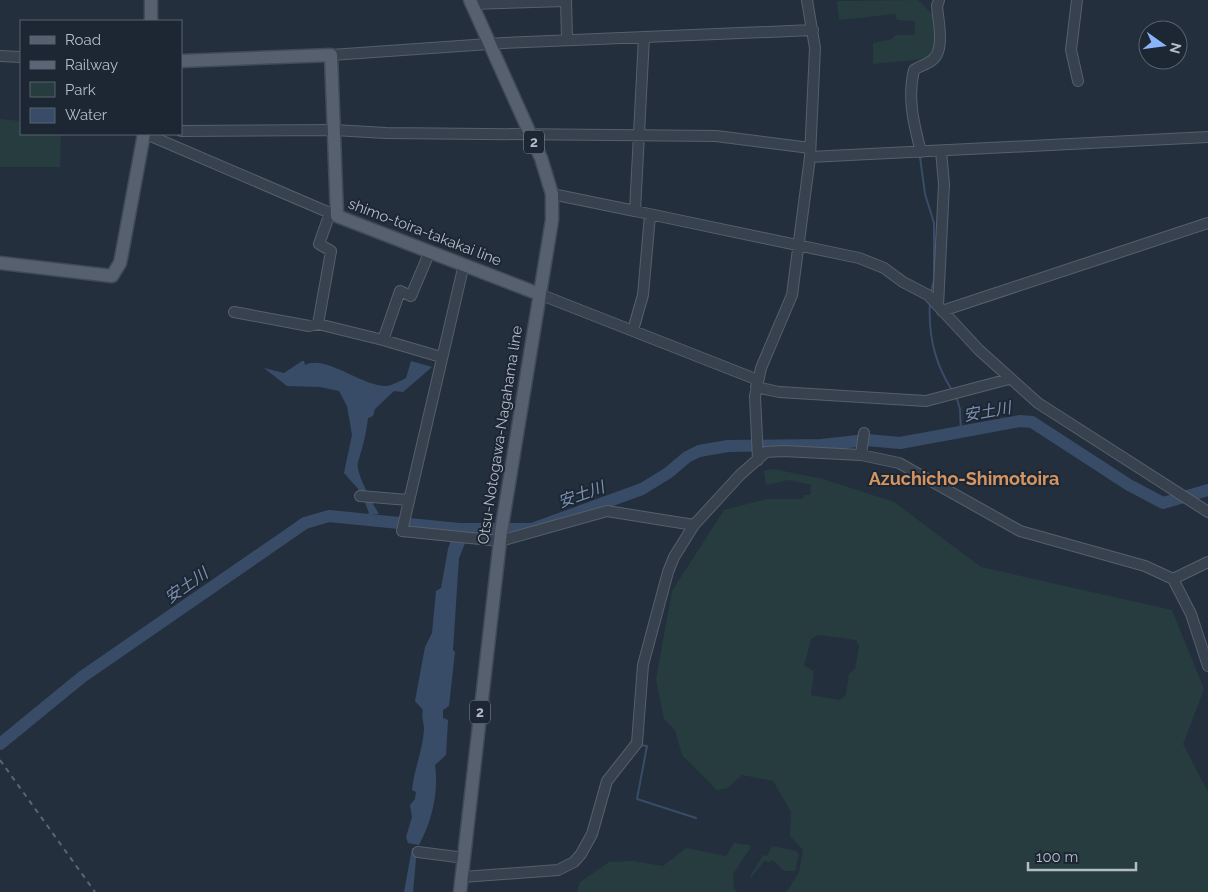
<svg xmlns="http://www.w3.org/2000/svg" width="1208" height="892" font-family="Raleway,'Noto Sans JP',sans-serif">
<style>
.green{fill:#263c3f;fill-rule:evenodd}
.water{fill:#394c67}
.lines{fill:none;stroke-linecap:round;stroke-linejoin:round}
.stream{stroke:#394c67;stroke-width:2}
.river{stroke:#394c67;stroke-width:12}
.minor-casing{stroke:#565f6c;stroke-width:12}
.major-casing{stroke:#414a57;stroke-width:15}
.minor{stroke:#38414e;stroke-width:10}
.major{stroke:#56606e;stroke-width:12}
.rail{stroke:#5a6575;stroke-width:2;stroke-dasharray:5 5;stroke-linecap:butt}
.labels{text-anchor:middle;stroke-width:4;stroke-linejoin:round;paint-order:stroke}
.shield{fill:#1d2633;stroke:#878f9c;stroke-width:1}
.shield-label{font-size:14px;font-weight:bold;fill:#b4bcc9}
.street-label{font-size:15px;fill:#b4bcc9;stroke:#1d2633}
.water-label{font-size:16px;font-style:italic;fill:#7c92b1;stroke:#1d2633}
.quarter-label{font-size:18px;font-weight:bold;fill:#d59563;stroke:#1d2633}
</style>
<rect width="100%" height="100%" fill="#242f3e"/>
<path class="green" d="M 918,0 L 936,18 L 935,54 L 926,59 L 873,64 L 873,43 L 892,39 L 896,35 L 914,35 L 915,21 L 897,20 L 895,14 L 839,20 L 837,1 Z
M 0,119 L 21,121 L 21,134 L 61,134 L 60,167 L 0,167 Z
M 773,469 L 823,479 L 894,502 L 981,567 L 1172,610 L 1204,689 L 1183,744 L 1208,792 L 1208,892 L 787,892 L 799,872 L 803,850 L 790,836 L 791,812 L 773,781 L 742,775 L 728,788 L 717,790 L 682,755 L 675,730 L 664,719 L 656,679 L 672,591 L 724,510 L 767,499 L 803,499 L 804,495 L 810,495 L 811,485 L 789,480 L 766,485 L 764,471 ZM 818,635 L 856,640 L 859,646 L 855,669 L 849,674 L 846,695 L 840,700 L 811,695 L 814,671 L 804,666 L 811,639 Z
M 734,843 L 749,845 L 751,847 L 733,874 L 734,889 L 738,892 L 577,892 L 580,882 L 609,862 L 633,861 L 663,866 L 686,848 L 726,856 Z
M 772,846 L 796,851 L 799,855 L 795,871 L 784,871 L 773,860 L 769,862 L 764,861 L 751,878 L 750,876 L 763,855 L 767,856 Z"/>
<path class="water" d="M 302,361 L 304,361 L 305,365 C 326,354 362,387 387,386 C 393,385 400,381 406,378 L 411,361 L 432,367 L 403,392 L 394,391 L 375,409 L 373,416 L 368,418 C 366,435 363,446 358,462 C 355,472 373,504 379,514 L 366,515 L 369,513 L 361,492 L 344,473 L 352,435 L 347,406 L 339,391 L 320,387 L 287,386 L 264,368 L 284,373 Z
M 453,534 L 468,536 L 459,558 L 453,650 L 455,652 L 449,706 L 443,710 L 443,718 L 448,720 L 446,755 L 435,765 C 439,792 432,821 419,845 L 408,843 L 406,837 L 412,817 L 410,805 L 415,799 L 416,792 L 412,790 C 414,769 423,750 424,729 C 424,723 421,717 423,710 L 415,701 L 425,647 L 432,633 L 436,591 L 441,588 L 448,549 Z
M 412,848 L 417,848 L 413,892 L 404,892 Z"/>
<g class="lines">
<path class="stream" d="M 920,157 L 925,194 L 934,223 L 934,280 L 931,292
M 930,302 C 928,333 935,364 952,390
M 956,396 L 960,409 L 961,433
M 640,745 L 647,746 L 637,799 L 696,818"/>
<path class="river" d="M 0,744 L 82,677 L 305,523 L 329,516 L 459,529 L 532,529 L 642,489 L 668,473 L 687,457 L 699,451 L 728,446 L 821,445 L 867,440 L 900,443 L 1020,421 L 1032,422 L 1129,485 L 1163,503 L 1208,490"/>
<g class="minor-casing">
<path id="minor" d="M 566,0 L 567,40
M 1077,0 L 1071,50 L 1078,81
M 472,4 L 566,1
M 644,37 L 635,211 L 859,258 L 884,268 L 903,282 L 928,295 L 979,350 L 1038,403 L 1208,512
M 331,55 L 503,43 L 813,30
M 0,56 L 21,57
M 181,131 L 334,130 L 386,133 L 716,136 L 810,148
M 146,134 L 337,216
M 921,152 C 914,125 907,98 914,70 C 919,66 926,65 931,61 C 946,52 938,20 937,6 L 939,0
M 810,157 L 1208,137
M 552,194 L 635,211
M 464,264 L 402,531 L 500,541 L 607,511 L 694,525
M 539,294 L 758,380
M 938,306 L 944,184 L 941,151
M 942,311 L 1208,223
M 234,312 L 309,326 L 318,324 L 383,340 L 441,357
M 318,324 L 331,251 L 319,244 L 330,213
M 633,330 L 643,295 L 650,215
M 383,340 L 400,291 L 411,296 L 430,251
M 756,387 L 779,392 L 926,401 L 1009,379
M 861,455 L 864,433
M 758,460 L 755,396 L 761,368 L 792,295 L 810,157 L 815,48 L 807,0
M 360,496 L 408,500
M 1173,579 L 1208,562
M 418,852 L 465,858
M 463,877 L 558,870 L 574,862 L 581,854 L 592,834 L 607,781 L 637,743 L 643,665 L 668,572 L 674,557 L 694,525 L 740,475 L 766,452 L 783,451 L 861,455 L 899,463 L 1020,531 L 1145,566 L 1173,579 L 1191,614 L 1208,666"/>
</g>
<g class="major-casing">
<path id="major" d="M 151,21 L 151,0
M 181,61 L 331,55 L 337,216 L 539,294
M 0,263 L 112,276 L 120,263 L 122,253 L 144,134
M 460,892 L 501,532 L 552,220 L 552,194 L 541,158 L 470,0"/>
</g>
<use href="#minor" class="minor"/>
<use href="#major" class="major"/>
<path class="rail" d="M 0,760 L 95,892"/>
</g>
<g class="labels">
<g class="shield">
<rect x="524" y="130.5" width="20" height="23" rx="4"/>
<rect x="470" y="700.5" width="20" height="23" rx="4"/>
</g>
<g class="shield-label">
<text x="534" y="147">2</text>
<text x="480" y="717">2</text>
</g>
<g class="street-label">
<text transform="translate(425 232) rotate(21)" y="5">shimo-toira-takakai line</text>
<text transform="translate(500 435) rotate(-81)" y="5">Otsu-Notogawa-Nagahama line</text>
</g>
<g class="water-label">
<text transform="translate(987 411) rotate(-10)" y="6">安土川</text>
<text transform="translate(581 494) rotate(-20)" y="6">安土川</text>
<text transform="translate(186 585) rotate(-35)" y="6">安土川</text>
</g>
<g class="quarter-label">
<text x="964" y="485">Azuchicho-Shimotoira</text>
</g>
</g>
<rect x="20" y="20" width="162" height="115" fill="#1d2633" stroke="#59626f"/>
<rect x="30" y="36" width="25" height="8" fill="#56606e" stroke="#59626f"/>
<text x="65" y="45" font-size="15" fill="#b4bcc9">Road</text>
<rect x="30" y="61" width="25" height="8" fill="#5a6575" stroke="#59626f"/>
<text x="65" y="70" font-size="15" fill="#b4bcc9">Railway</text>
<rect x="30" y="82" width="25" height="15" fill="#263c3f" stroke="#59626f"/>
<text x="65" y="95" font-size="15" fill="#b4bcc9">Park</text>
<rect x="30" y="108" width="25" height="15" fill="#394c67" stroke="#59626f"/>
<text x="65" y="120" font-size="15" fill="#b4bcc9">Water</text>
<g transform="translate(1163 45) rotate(104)"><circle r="24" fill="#1d2633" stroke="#59626f"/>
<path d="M0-4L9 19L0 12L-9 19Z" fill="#8ab4f8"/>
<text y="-8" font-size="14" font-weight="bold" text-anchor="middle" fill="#b4bcc9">N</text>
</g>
<path d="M1028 862v8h108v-8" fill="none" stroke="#b4bcc9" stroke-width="2.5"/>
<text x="1036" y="862" font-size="15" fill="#b4bcc9" stroke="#1d2633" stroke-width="4" paint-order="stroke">100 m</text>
</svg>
